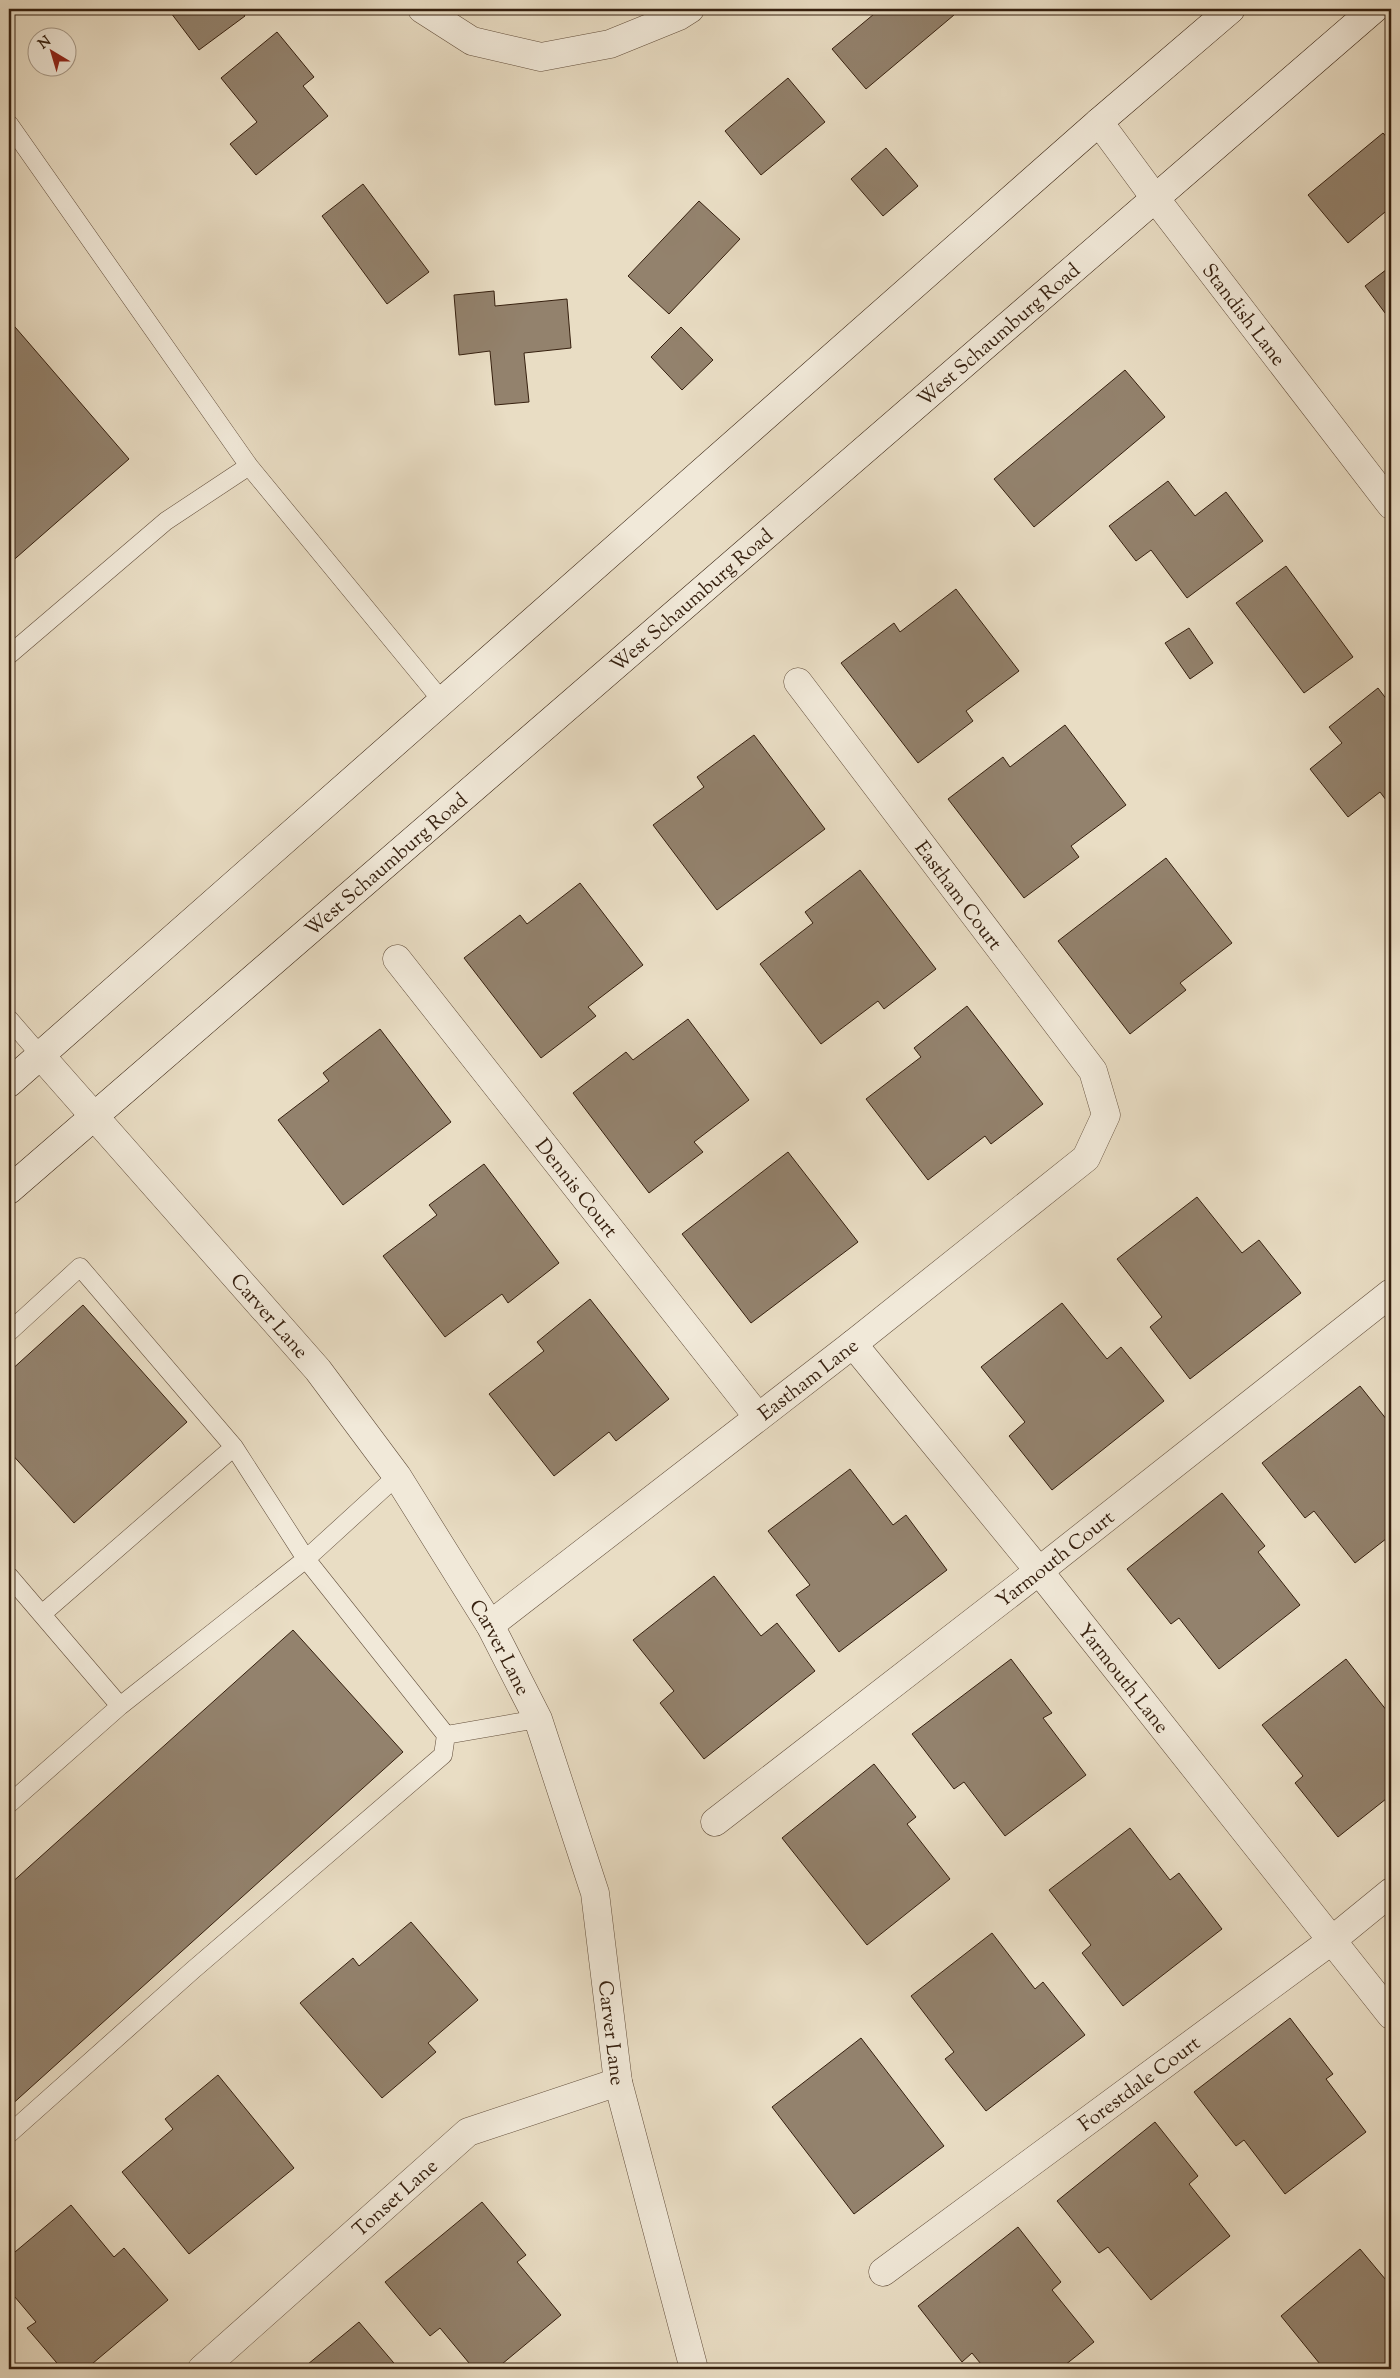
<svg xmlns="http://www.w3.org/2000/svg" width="1400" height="2378" font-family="'Sorts Mill Goudy',serif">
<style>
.building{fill:#93826d;stroke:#36200f}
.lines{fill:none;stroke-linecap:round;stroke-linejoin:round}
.service-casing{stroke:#634f3c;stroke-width:19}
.minor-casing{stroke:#634f3c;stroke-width:29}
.secondary-casing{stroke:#36200f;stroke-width:29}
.service{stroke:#f1e9d9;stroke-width:18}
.minor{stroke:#f1e9d9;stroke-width:28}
.secondary{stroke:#f1e9d9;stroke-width:28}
.labels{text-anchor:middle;stroke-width:4.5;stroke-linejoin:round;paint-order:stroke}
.street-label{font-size:20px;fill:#36200f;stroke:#f1e9d9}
</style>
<rect width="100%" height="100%" fill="#e9ddc4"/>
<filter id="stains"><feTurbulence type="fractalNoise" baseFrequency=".004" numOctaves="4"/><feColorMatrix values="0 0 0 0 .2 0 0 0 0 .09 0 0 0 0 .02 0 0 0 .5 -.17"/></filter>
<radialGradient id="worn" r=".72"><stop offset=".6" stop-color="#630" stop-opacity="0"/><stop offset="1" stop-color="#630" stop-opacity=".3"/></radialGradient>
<path class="building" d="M 168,9 L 240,9 L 245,16 L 199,50 Z
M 880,9 L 948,9 L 954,15 L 866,89 L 832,49 Z
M 277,32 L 314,77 L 303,86 L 328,116 L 256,175 L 230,144 L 257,122 L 221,78 Z
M 788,78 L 825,122 L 761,175 L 725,131 Z
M 1383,133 L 1391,142 L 1391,207 L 1348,243 L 1308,195 Z
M 886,148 L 918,186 L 883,216 L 851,179 Z
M 363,184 L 429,272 L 387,304 L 322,216 Z
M 699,201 L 740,239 L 669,314 L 628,276 Z
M 1391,266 L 1391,321 L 1365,286 Z
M 494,291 L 495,306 L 567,299 L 571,348 L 524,353 L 529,402 L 495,405 L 490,351 L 459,355 L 454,295 Z
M 9,320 L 129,459 L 9,564 Z
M 681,327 L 713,360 L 682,390 L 651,357 Z
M 1125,370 L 1165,417 L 1034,527 L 994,479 Z
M 1168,481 L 1195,516 L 1226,492 L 1263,541 L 1187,598 L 1151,550 L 1136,561 L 1109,526 Z
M 1286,566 L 1353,657 L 1304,693 L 1236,603 Z
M 956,589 L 1019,671 L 966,711 L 973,721 L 918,763 L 841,663 L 894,623 L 900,632 Z
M 1189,628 L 1213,663 L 1190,679 L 1165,643 Z
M 1378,688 L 1391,705 L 1391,803 L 1389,804 L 1380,792 L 1348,817 L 1310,769 L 1342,743 L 1329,727 Z
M 1065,725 L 1126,805 L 1071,846 L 1079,857 L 1024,898 L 948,799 L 1003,757 L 1010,767 Z
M 754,735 L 825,829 L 717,910 L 653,825 L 704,787 L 697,777 Z
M 1166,858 L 1232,943 L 1180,983 L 1186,990 L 1130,1034 L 1058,941 Z
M 860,870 L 936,969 L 884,1009 L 878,1001 L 821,1044 L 760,964 L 813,923 L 805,912 Z
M 580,883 L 643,965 L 588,1007 L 596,1016 L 541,1058 L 464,958 L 520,915 L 527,924 Z
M 967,1006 L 1043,1104 L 991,1144 L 985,1136 L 928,1180 L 866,1099 L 921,1057 L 914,1048 Z
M 688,1019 L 749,1100 L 694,1142 L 703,1152 L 649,1193 L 573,1093 L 626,1052 L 633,1060 Z
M 380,1029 L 451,1122 L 343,1205 L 278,1120 L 329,1081 L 323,1073 Z
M 788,1152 L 858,1242 L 751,1323 L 682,1234 Z
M 484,1164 L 559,1263 L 508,1303 L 502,1294 L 445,1337 L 383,1256 L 437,1215 L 429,1205 Z
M 1197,1197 L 1242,1253 L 1259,1240 L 1301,1293 L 1190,1379 L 1150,1327 L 1162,1317 L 1117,1259 Z
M 590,1299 L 669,1399 L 616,1441 L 609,1432 L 554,1476 L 489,1394 L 544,1351 L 537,1342 Z
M 1062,1303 L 1107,1359 L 1121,1347 L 1164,1401 L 1052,1490 L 1009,1436 L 1025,1422 L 981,1367 Z
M 83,1305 L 187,1422 L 74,1523 L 9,1451 L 9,1372 Z
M 1360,1386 L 1391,1425 L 1391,1535 L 1355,1563 L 1314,1511 L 1305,1518 L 1262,1463 Z
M 850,1469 L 893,1525 L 906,1515 L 947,1570 L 839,1652 L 796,1595 L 810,1585 L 768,1531 Z
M 1222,1493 L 1265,1546 L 1258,1552 L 1300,1605 L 1219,1669 L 1179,1618 L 1171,1624 L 1127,1569 Z
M 714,1576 L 761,1636 L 777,1623 L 815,1671 L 704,1759 L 660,1703 L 674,1691 L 633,1640 Z
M 293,1630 L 403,1752 L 9,2107 L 9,1885 Z
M 1011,1659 L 1052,1713 L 1043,1718 L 1086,1775 L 1005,1836 L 964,1782 L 954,1789 L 912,1734 Z
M 1346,1659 L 1391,1716 L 1391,1795 L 1338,1837 L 1295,1783 L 1303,1776 L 1262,1725 Z
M 874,1764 L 916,1817 L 907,1824 L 950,1879 L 867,1945 L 782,1838 Z
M 1130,1828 L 1170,1880 L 1179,1873 L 1222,1929 L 1123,2006 L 1082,1953 L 1091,1945 L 1049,1890 Z
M 411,1922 L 478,2000 L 428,2043 L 436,2052 L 382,2098 L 300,2003 L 353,1958 L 359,1966 Z
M 992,1933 L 1035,1989 L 1043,1982 L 1085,2035 L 986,2111 L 945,2059 L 954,2052 L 911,1996 Z
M 1290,2018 L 1333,2074 L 1326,2079 L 1366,2132 L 1285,2194 L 1244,2140 L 1236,2146 L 1194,2092 Z
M 861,2038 L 944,2146 L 854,2214 L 772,2107 Z
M 218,2075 L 294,2168 L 189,2254 L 122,2172 L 173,2129 L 165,2119 Z
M 1155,2122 L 1198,2176 L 1189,2184 L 1230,2236 L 1151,2300 L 1108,2247 L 1099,2253 L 1057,2201 Z
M 482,2202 L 526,2255 L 517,2262 L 561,2315 L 496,2369 L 474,2369 L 440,2328 L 430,2336 L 385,2282 Z
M 71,2205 L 114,2257 L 124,2248 L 168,2300 L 86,2369 L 62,2369 L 27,2328 L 36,2322 L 9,2290 L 9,2257 Z
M 1018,2227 L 1061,2282 L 1052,2290 L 1094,2342 L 1060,2369 L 985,2369 L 972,2353 L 962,2362 L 918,2306 Z
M 1360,2249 L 1391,2286 L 1391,2369 L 1324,2369 L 1281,2316 Z
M 359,2322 L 399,2369 L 302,2369 Z"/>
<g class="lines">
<g class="service-casing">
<path id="service" d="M 9,124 L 249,466
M 9,655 L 166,521 L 249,466 L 443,702
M 9,1019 L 41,1056
M 9,1332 L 80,1267 L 234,1447 L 306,1559 L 120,1706 L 9,1576
M 397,1476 L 306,1559 L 446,1735 L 538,1719
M 42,1614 L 234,1447
M 9,1804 L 120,1706
M 9,2134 L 193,1970 L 443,1755 L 446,1735"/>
</g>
<g class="minor-casing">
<g id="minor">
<path d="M 422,9 L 472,41 L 541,57 L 610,44 L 679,16 L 690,9"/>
<path id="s1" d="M 1099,122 L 1155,198 L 1391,505"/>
<path id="s2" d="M 397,959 L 758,1417"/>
<path id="s3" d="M 41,1056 L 318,1370 L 397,1476 L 490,1625 L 538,1719 L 595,1893 L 618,2082 L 694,2369"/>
<path id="s4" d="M 853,1344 L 1039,1571 L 1391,2015"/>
<path id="s5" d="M 490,1625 L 853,1344 L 1086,1158 L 1106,1115 L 1093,1071 L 798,682"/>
<path id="s6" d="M 715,1822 L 1039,1571 L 1391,1293"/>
<path id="s7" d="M 883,2272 L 1331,1941 L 1391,1892"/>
<path id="s8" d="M 202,2369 L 468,2132 L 618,2082"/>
</g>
</g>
<g class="secondary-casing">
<g id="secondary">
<path d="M 9,1083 L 1099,122 L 1231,9"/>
<path id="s9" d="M 9,1190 L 1374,9"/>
</g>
</g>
<use href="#service" class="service"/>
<use href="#minor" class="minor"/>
<use href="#secondary" class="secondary"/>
</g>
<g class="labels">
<g class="street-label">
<text dy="7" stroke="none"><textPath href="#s1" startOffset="241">Standish Lane</textPath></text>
<text dy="7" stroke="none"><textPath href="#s9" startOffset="1308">West Schaumburg Road</textPath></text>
<text dy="7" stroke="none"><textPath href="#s9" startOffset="902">West Schaumburg Road</textPath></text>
<text dy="7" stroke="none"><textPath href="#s9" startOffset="498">West Schaumburg Road</textPath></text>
<text transform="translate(959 895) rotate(53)" y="7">Eastham Court</text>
<text dy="7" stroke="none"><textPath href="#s2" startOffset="291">Dennis Court</textPath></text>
<text dy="7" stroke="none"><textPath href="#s3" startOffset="346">Carver Lane</textPath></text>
<text dy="7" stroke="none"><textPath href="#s5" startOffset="402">Eastham Lane</textPath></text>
<text dy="7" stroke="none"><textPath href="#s6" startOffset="430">Yarmouth Court</textPath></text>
<text dy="7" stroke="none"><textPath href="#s3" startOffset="751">Carver Lane</textPath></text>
<text dy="7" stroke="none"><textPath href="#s4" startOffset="430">Yarmouth Lane</textPath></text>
<text dy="7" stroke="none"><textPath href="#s3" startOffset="1156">Carver Lane</textPath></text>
<text dy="7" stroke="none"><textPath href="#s7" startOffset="318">Forestdale Court</textPath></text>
<text dy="7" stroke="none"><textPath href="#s8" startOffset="258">Tonset Lane</textPath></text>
</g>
</g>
<rect width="1400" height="2378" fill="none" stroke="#e9ddc4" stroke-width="30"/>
<rect x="10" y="10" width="1380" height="2358" fill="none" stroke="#36200f" stroke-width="2.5"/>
<rect x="15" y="15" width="1370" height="2348" fill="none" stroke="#36200f"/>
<g transform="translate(52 52) rotate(322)"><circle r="24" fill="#f1e9d9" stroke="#a69988"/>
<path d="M0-4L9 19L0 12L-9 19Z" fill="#8f2418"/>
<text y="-8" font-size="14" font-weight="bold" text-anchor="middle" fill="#36200f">N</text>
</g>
<rect width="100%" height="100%" filter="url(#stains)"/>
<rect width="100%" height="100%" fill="url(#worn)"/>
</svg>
